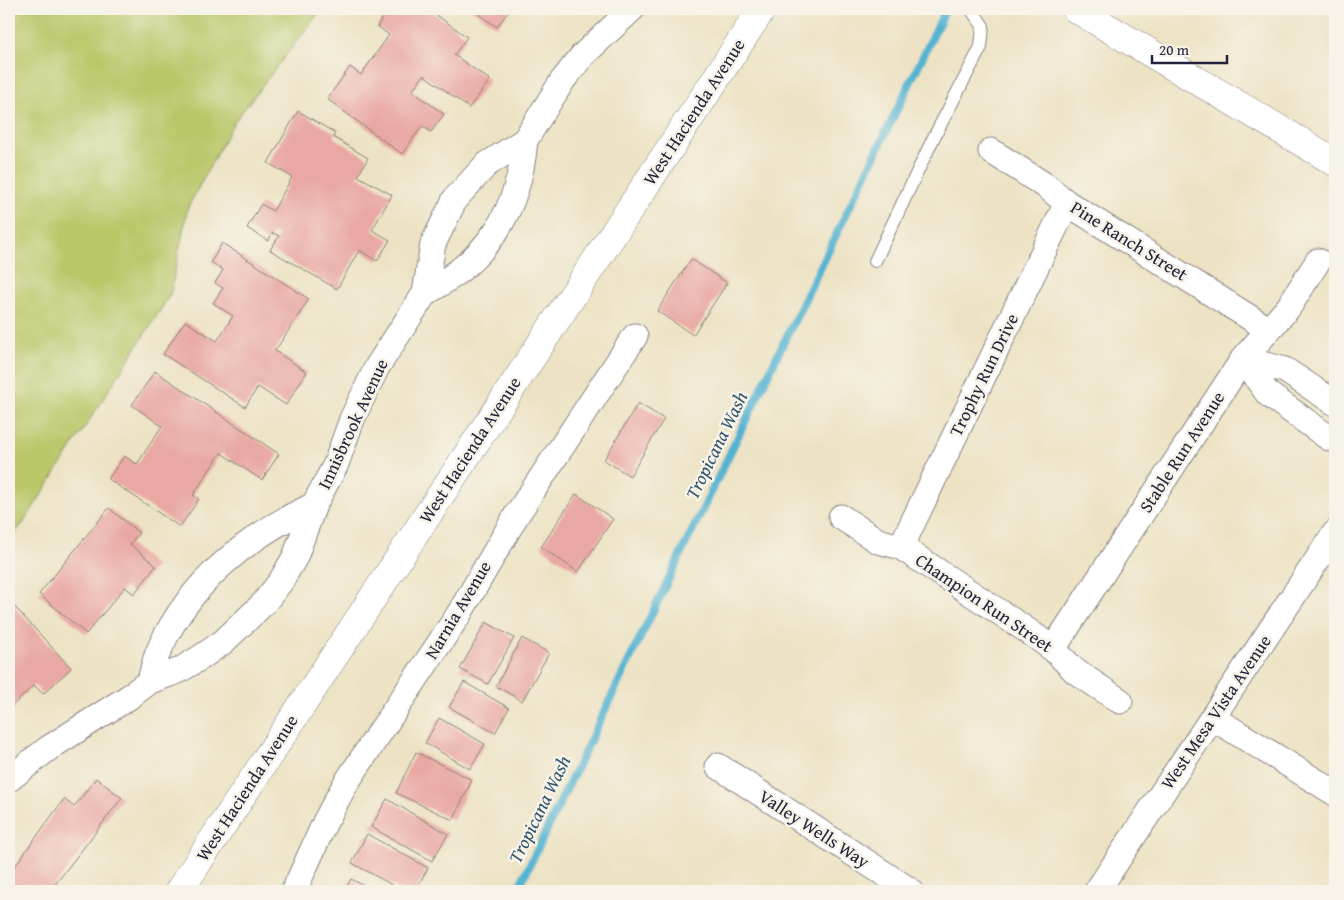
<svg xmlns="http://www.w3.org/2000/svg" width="1344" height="900" font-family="'Gentium Book Plus',serif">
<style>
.green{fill:#bac769;stroke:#6e7452}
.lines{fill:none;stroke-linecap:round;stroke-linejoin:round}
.stream{stroke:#52b3d1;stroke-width:8}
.building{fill:#e9a8a3}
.lane-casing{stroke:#888280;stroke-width:14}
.street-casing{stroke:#888280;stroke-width:27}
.secondary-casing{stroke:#888280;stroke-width:29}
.lane{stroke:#fff;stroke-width:12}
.street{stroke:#fff;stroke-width:25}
.secondary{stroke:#fff;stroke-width:28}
.labels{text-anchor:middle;stroke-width:5;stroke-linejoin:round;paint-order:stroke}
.street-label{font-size:18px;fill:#22223b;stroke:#f7f3e8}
.water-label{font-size:19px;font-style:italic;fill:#335570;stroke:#f7f3e8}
</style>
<rect width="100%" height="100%" fill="#f7f3e8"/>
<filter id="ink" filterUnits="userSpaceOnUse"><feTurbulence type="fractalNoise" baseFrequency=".02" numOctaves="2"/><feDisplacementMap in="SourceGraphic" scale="10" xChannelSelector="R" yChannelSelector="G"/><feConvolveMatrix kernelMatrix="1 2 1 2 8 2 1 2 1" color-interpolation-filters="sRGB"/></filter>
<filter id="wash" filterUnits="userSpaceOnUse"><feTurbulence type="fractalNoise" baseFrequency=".0096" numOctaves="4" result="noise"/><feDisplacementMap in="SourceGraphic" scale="20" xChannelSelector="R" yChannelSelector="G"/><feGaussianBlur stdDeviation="1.12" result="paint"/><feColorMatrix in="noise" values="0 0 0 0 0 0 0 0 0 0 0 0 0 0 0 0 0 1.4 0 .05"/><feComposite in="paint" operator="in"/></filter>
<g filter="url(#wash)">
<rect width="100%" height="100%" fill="#ede3c4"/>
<path class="green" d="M 9,9 L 322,9 L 234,122 L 188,207 L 170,295 L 22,525 L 9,539 Z"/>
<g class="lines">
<path class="stream" d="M 517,891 L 944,13"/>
</g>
<g id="blocks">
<path class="building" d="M 389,9 L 428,9 L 467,37 L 454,55 L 490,80 L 469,108 L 424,75 L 412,91 L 444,114 L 431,132 L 422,126 L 402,154 L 327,99 L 350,67 L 361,75 L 389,35 L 377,26 Z
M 471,9 L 510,9 L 497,27 Z
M 298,111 L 335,133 L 333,137 L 368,158 L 358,176 L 392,195 L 372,230 L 390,240 L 377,261 L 359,250 L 337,289 L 270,250 L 279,236 L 273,233 L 268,241 L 247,228 L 261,204 L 273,211 L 292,177 L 268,163 Z
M 222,243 L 309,299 L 275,351 L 307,372 L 286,405 L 258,387 L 245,407 L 163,354 L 185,321 L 217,341 L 233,316 L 213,303 L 223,288 L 215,283 L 223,270 L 211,262 Z
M 691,259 L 727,283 L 693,335 L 657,311 Z
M 155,371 L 279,454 L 262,480 L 221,453 L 193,495 L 199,499 L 180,527 L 108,479 L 124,456 L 137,464 L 162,426 L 132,405 Z
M 638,403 L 664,419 L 630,476 L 604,460 Z
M 576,494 L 613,519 L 578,572 L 541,547 Z
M 109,508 L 139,533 L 130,544 L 156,566 L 134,594 L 125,587 L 86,634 L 39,594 Z
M 13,605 L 71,668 L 43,694 L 34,685 L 9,709 L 9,609 Z
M 486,622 L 514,638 L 488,684 L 460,669 Z
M 522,638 L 549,653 L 522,701 L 496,686 Z
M 464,682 L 509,708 L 495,733 L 449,707 Z
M 439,718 L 485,744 L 470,769 L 425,743 Z
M 416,752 L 472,780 L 453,820 L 396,793 Z
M 96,778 L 122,798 L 50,891 L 9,891 L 9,874 L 64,799 L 74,807 Z
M 387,799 L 448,834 L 432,861 L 371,827 Z
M 367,834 L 428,868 L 415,891 L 403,891 L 352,863 Z
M 351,879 L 374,891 L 344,891 Z"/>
</g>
</g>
<g filter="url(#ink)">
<use href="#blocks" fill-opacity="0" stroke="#888280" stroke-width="1"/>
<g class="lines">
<g class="lane-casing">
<path id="lane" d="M 875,261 L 933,139 L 981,47 L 983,26 L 971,9"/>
</g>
<g class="street-casing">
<path id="street" d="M 991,151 L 1046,186 L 1067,203 L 1268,329
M 425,293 C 488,259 519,212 525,140
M 1243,359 L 1268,394 L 1329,438 L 1335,440
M 1243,359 L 1285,370 L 1335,403
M 841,517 L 878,541 L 901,547 L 1028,631 L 1053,649 L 1075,671 L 1120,701
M 901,547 L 1067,203
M 1053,649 L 1243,359 L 1288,308 L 1318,261
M 150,681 C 153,670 155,658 160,648 C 190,582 249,535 314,505
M 1213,718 L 1335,793
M 718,766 L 911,891
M 9,779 L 49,748 L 129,697 L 150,681 L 178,671 L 200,658 L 223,642 L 264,603 L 281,581 L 295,557 L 314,505 L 336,464 L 352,419 L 377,367 L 425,293 L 433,244 L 455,199 L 486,165 L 525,140 L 563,80 L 583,55 L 632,9
M 294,891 L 325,822 L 346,783 L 459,614 L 516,516 L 635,336
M 1097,891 L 1335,533"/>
</g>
<g class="secondary-casing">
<path id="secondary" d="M 1076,9 L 1335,162
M 179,891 L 762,9"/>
</g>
<use href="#lane" class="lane"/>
<use href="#street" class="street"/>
<use href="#secondary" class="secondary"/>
</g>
</g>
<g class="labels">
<g class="street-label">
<text transform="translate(694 112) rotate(-57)" y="6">West Hacienda Avenue</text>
<text transform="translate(1129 241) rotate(32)" y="6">Pine Ranch Street</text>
<text transform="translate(984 375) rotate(-64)" y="6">Trophy Run Drive</text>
<text transform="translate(353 424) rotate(-65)" y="6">Innisbrook Avenue</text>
<text transform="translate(470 450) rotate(-57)" y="6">West Hacienda Avenue</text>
<text transform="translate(1182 452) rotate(-57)" y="6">Stable Run Avenue</text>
<text transform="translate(984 603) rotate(34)" y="6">Champion Run Street</text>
<text transform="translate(458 610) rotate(-59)" y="6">Narnia Avenue</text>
<text transform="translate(1216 712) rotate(-56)" y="6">West Mesa Vista Avenue</text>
<text transform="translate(247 788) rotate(-57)" y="6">West Hacienda Avenue</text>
<text transform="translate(814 829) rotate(33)" y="6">Valley Wells Way</text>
</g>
<g class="water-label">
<text transform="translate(716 445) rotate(-64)" y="7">Tropicana Wash</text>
<text transform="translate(539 809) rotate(-64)" y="7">Tropicana Wash</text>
</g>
</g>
<rect width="1344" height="900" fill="none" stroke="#f7f3e8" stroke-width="30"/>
<path d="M1152 55v8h75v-8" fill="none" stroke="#22223b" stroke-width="2.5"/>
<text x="1159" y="55" font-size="15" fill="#22223b" stroke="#f7f3e8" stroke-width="4" paint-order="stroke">20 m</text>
</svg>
